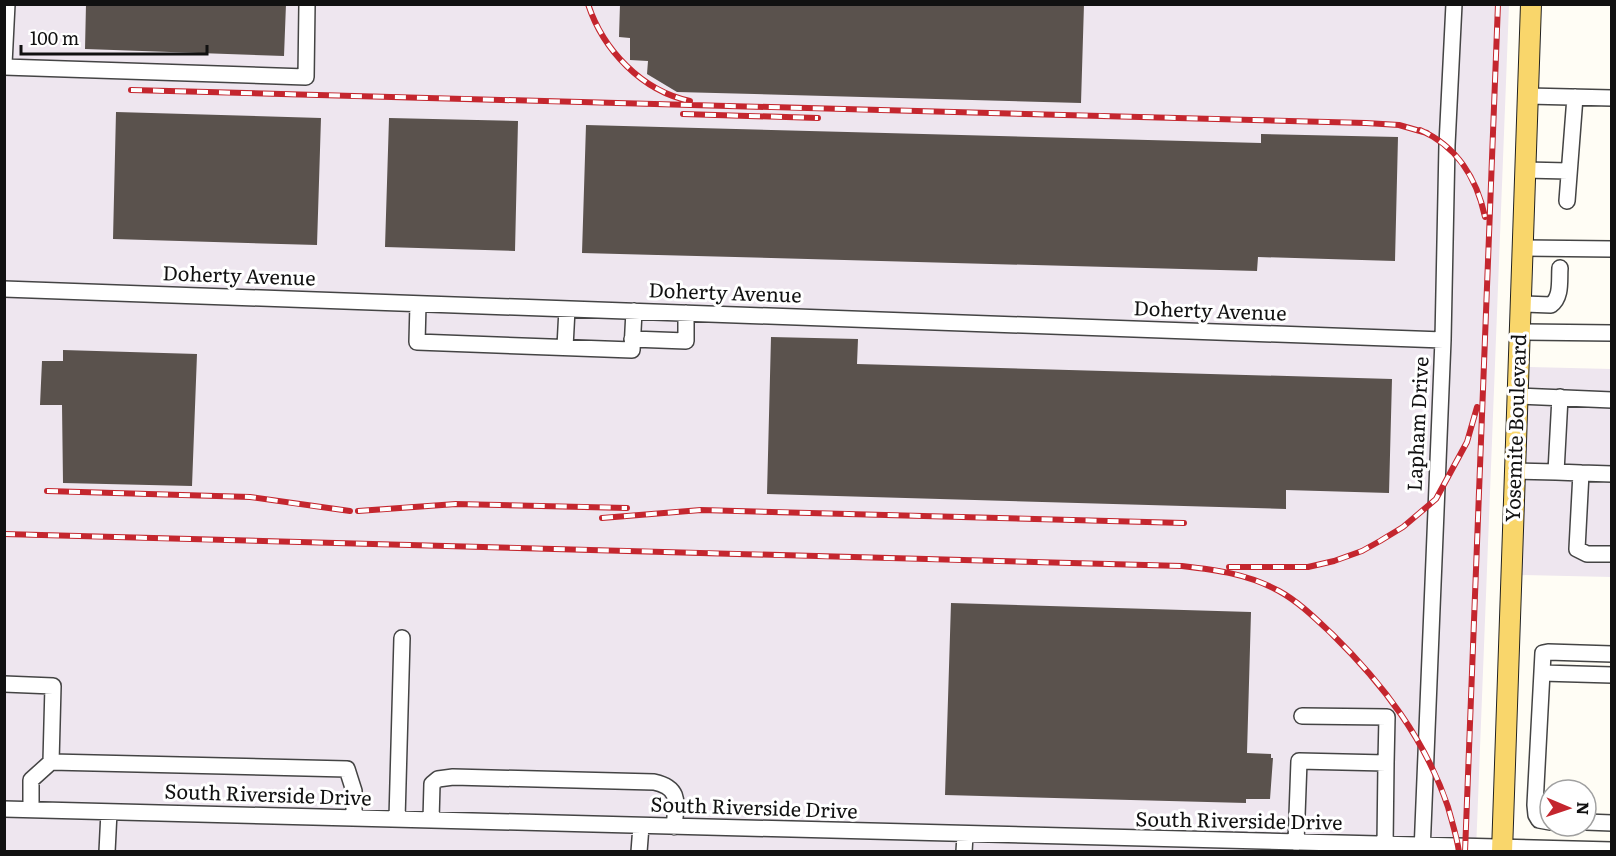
<svg xmlns="http://www.w3.org/2000/svg" width="1616" height="856" font-family="Literata,serif">
<style>
.industrial{fill:#eee6ef}
.building{fill:#5a524d}
.lines{fill:none;stroke-linecap:round;stroke-linejoin:round}
.minor-casing{stroke:#444;stroke-width:18}
.major-casing{stroke:#222;stroke-width:22}
.minor{stroke:#fff;stroke-width:15}
.major{stroke:#f9d66b;stroke-width:20}
.rail-casing{stroke:#c4262e;stroke-width:6}
.rail{stroke:#fff;stroke-width:4;stroke-dasharray:11;stroke-linecap:butt}
.labels{text-anchor:middle;stroke-width:6;stroke-linejoin:round;paint-order:stroke}
.street-label{font-size:20px;fill:#111;stroke:#fff}
</style>
<rect width="100%" height="100%" fill="#fffdf5"/>
<path class="industrial" d="M 5,5 L 1509,5 L 1476,851 L 5,852 Z
M 1530,367 L 1611,369 L 1611,577 L 1519,575 Z"/>
<path class="building" d="M 86,4 L 286,4 L 284,56 L 85,49 Z
M 620,4 L 1084,4 L 1081,103 L 677,92 L 647,74 L 648,61 L 630,60 L 630,38 L 619,37 Z
M 116,112 L 321,118 L 317,245 L 113,239 Z
M 389,118 L 518,121 L 515,251 L 385,247 Z
M 586,125 L 1261,143 L 1261,134 L 1398,137 L 1395,261 L 1258,257 L 1257,271 L 582,253 Z
M 771,337 L 858,339 L 857,364 L 1392,379 L 1389,493 L 1286,490 L 1286,509 L 767,494 Z
M 63,350 L 197,354 L 192,486 L 63,483 L 62,405 L 40,405 L 42,361 L 63,361 Z
M 951,603 L 1251,612 L 1247,753 L 1271,754 L 1271,758 L 1273,758 L 1270,799 L 1246,799 L 1246,803 L 945,795 Z"/>
<g class="lines">
<g class="minor-casing">
<path id="minor" d="M 4,64 L 7,4
M 4,67 L 306,77 L 307,4
M 1528,96 L 1612,98
M 1525,170 L 1568,171
M 1567,201 L 1575,97
M 1522,248 L 1612,249
M 4,289 L 1443,340
M 418,304 L 417,342 L 632,350 L 634,311
M 1521,304 L 1551,305 C 1562,297 1559,280 1560,268
M 1520,332 L 1612,333
M 632,339 L 686,341 L 686,313
M 565,347 L 567,309
M 1517,396 L 1612,400
M 1515,471 L 1556,472 L 1560,397
M 1556,472 L 1581,473 L 1577,549 L 1587,554 L 1612,554
M 1581,473 L 1612,474
M 1542,673 L 1612,675
M 4,684 L 53,686 L 51,762 L 347,769 L 354,791 L 354,818
M 1302,716 L 1387,717 L 1386,763
M 4,809 L 1612,850
M 31,810 L 31,780 L 51,762
M 397,819 L 402,638
M 431,820 L 432,784 L 438,779 L 453,777 L 654,782 C 682,788 676,804 674,827
M 1550,822 L 1539,820 L 1536,815 L 1535,805 L 1543,653 L 1548,652 L 1612,654
M 1586,822 L 1612,823
M 1296,843 L 1299,761 L 1386,763 L 1385,845
M 107,852 L 109,812
M 639,852 L 641,826
M 964,852 L 965,835
M 1422,852 L 1443,340 L 1447,145 L 1454,4"/>
</g>
<g class="major-casing">
<path id="major" d="M 1502,852 L 1531,4"/>
</g>
<use href="#minor" class="minor"/>
<use href="#major" class="major"/>
<g class="rail-casing">
<path id="rail" d="M 588,4 C 603,50 642,91 690,101
M 131,90 L 1366,123 L 1399,125 L 1427,133
M 683,114 L 818,118
M 1420,130 C 1457,146 1477,179 1485,217
M 47,491 L 250,497 L 350,511
M 358,511 L 456,504 L 627,508
M 602,518 L 701,510 L 1184,523
M 4,534 L 1182,566 C 1217,570 1248,574 1279,591 C 1299,602 1316,619 1332,634 C 1383,684 1425,739 1448,807 C 1452,822 1457,837 1459,852
M 1229,567 L 1308,567 L 1334,561 L 1362,551 L 1380,541 L 1403,527 L 1436,499 L 1467,442 L 1477,407
M 1465,852 L 1498,4"/>
</g>
<use href="#rail" class="rail"/>
</g>
<g class="labels">
<g class="street-label">
<text transform="translate(239 276) rotate(2)" y="7">Doherty Avenue</text>
<text transform="translate(725 293) rotate(2)" y="7">Doherty Avenue</text>
<text transform="translate(1210 311) rotate(2)" y="7">Doherty Avenue</text>
<text transform="translate(1418 424) rotate(-87)" y="7">Lapham Drive</text>
<text transform="translate(1516 428) rotate(-88)" y="7">Yosemite Boulevard</text>
<text transform="translate(268 795) rotate(2)" y="7">South Riverside Drive</text>
<text transform="translate(754 808) rotate(2)" y="7">South Riverside Drive</text>
<text transform="translate(1239 821) rotate(1)" y="7">South Riverside Drive</text>
</g>
</g>
<rect width="1616" height="856" fill="none" stroke="#111111" stroke-width="12"/>
<g transform="translate(1568 808) rotate(92)"><circle r="28" fill="#ffffff" stroke="#a0a0a0" stroke-width="1.5"/>
<path d="M0-4.5L10 22L0 15L-10 22Z" fill="#c4262e"/>
<text y="-9" font-size="16" font-weight="bold" text-anchor="middle" fill="#111111">N</text>
</g>
<path d="M21 45v9h186v-9" fill="none" stroke="#111111" stroke-width="3"/>
<text x="30" y="45" font-size="18" fill="#111111" stroke="#ffffff" stroke-width="4.5" paint-order="stroke">100 m</text>
</svg>
